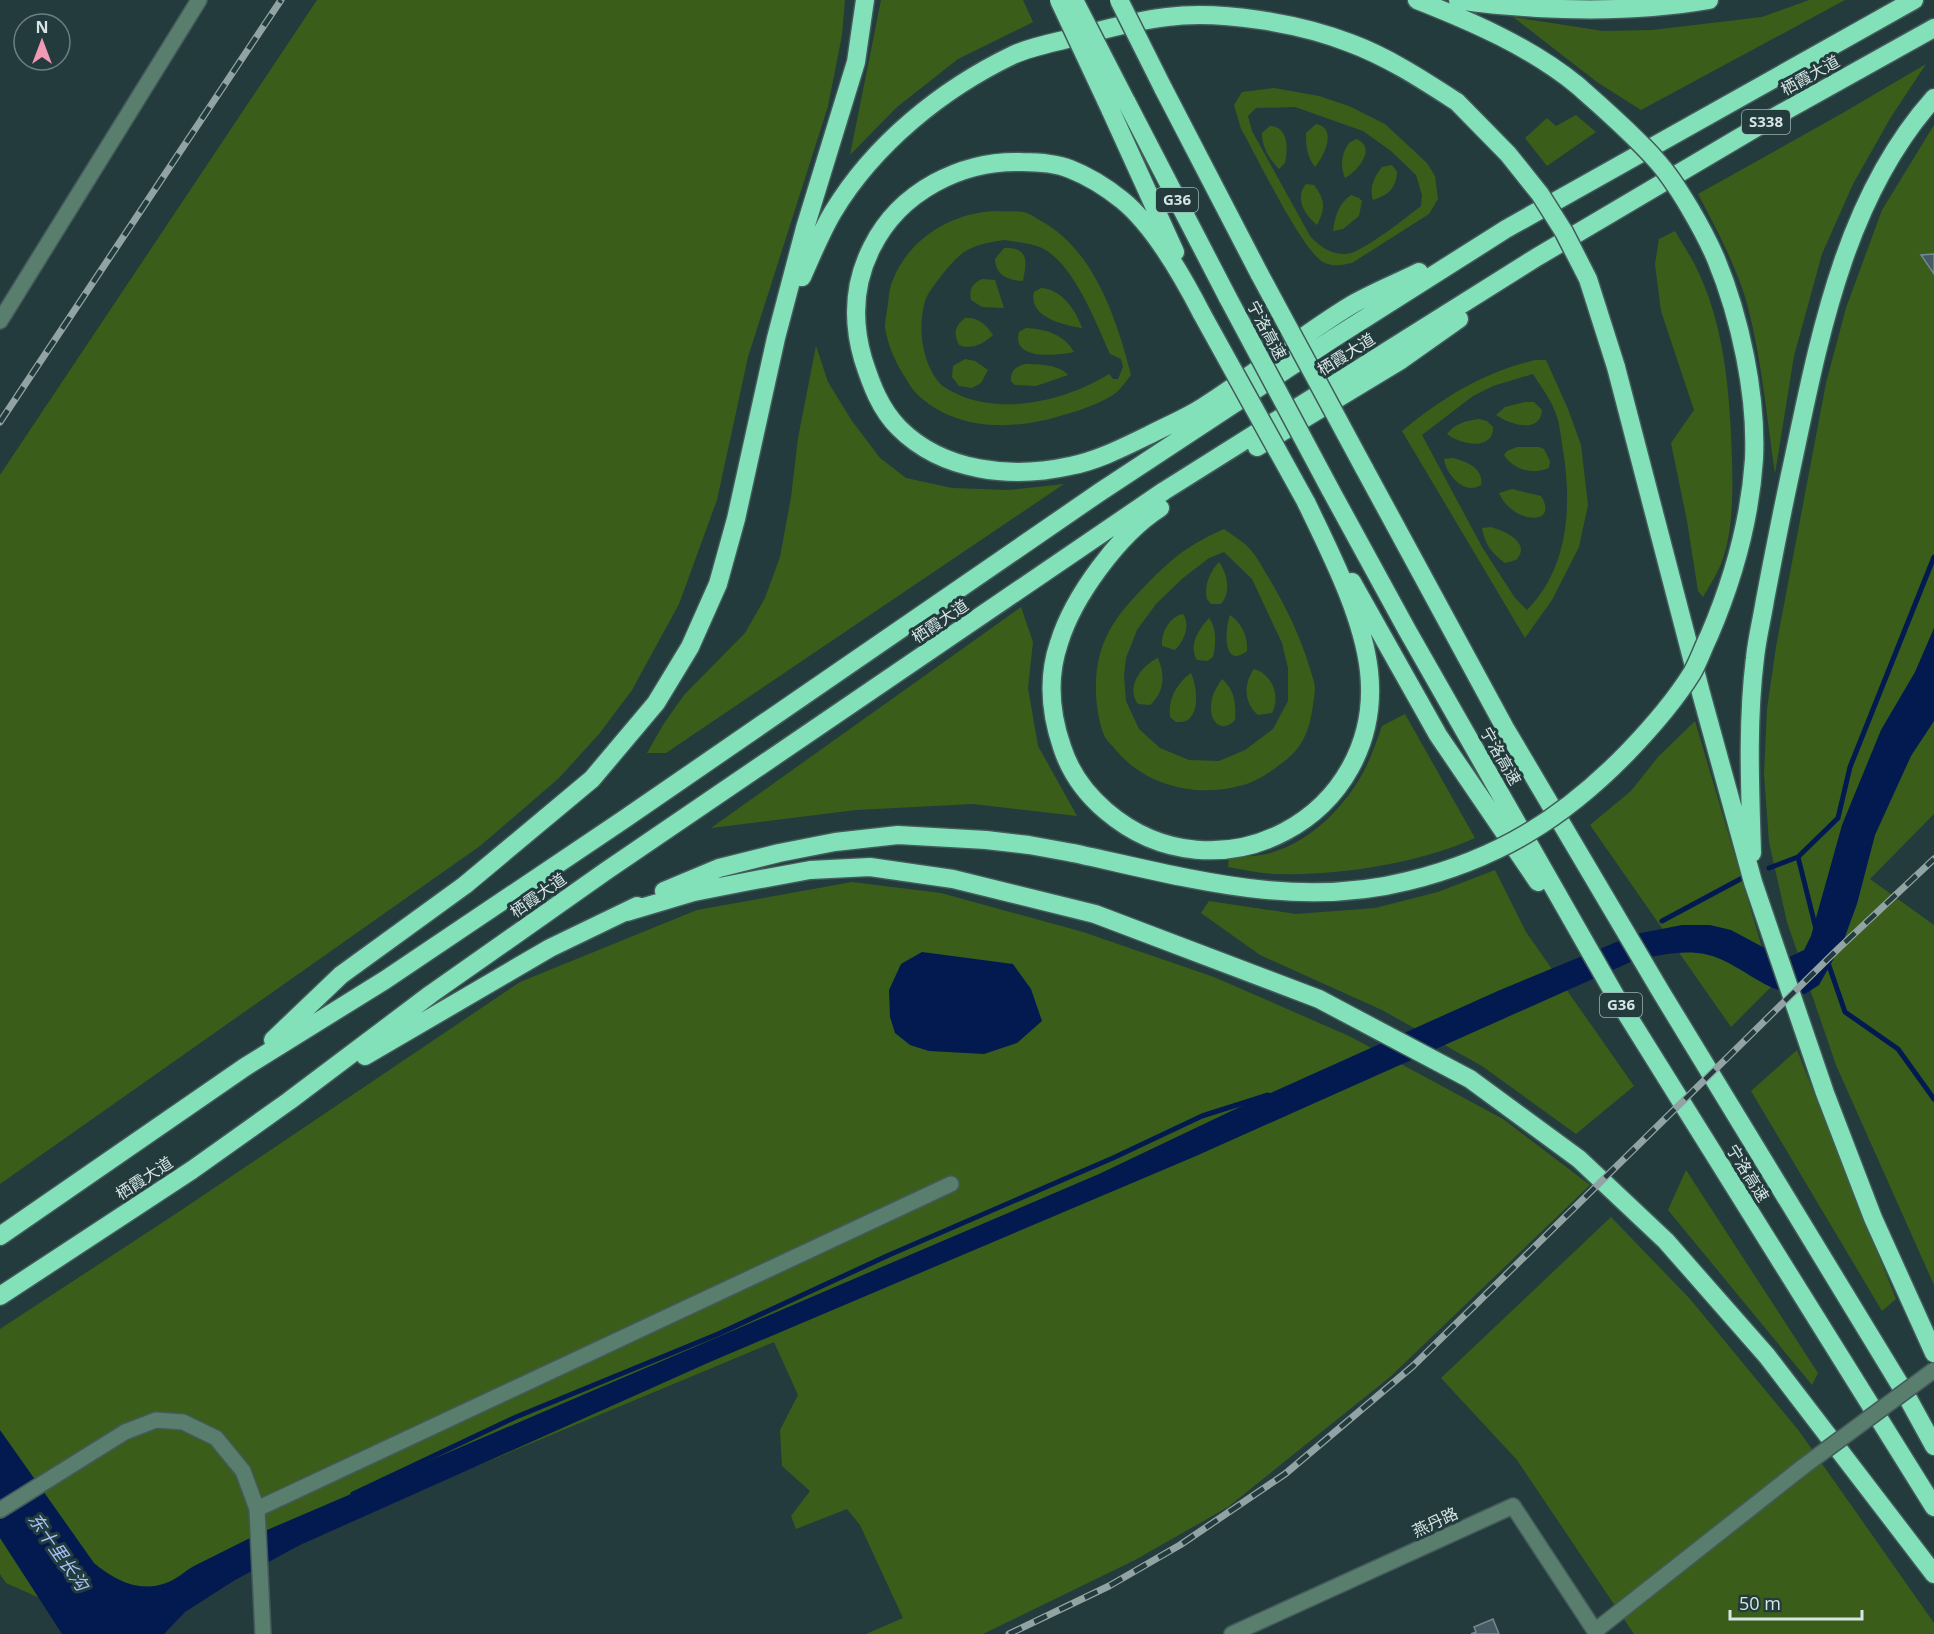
<svg xmlns="http://www.w3.org/2000/svg" width="1934" height="1634" font-family="'Open Sans','Noto Sans SC',sans-serif">
<style>
.green{fill:#3a5e1a;fill-rule:evenodd}
.water{fill:#031a51}
.lines{fill:none;stroke-linecap:round;stroke-linejoin:round}
.stream{stroke:#031a51;stroke-width:5}
.building{fill:#465a64;stroke:#728893;stroke-width:1.5}
.minor-casing{stroke:#435a5a;stroke-width:18}
.highway-casing{stroke:#435a5a;stroke-width:21}
.minor{stroke:#5a7e6e;stroke-width:15}
.highway{stroke:#83e1ba;stroke-width:18}
.rail-casing{stroke:#92a3a4;stroke-width:7}
.rail{stroke:#233b3c;stroke-width:4.5;stroke-dasharray:14;stroke-linecap:butt}
.minor-bridge-casing{stroke:#435a5a;stroke-width:18;stroke-linecap:butt}
.highway-bridge-casing{stroke:#435a5a;stroke-width:21;stroke-linecap:butt}
.minor-bridge{stroke:#5a7e6e;stroke-width:15}
.highway-bridge{stroke:#83e1ba;stroke-width:18}
.labels{text-anchor:middle;stroke-width:6;stroke-linejoin:round;paint-order:stroke}
.shield{fill:#233b3c;stroke:#a1b2b2;stroke-width:1.5}
.shield-label{font-size:15px;font-weight:bold;fill:#d7e5e5}
.street-label{font-size:16px;fill:#d7e5e5;stroke:#233b3c}
.water-label{font-size:18px;font-style:italic;fill:#a5c1f6;stroke:#233b3c}
</style>
<rect width="100%" height="100%" fill="#233b3c"/>
<path class="green" d="M 317,0 L 845,0 L 842,35 L 828,106 L 748,357 L 717,500 L 679,604 L 632,690 L 599,734 L 559,778 L 480,846 L 0,1184 L 0,475 Z
M 881,0 L 1023,0 L 1033,22 L 958,59 L 897,107 L 850,155 Z
M 1809,0 L 1845,0 L 1641,110 L 1597,82 L 1513,17 L 1603,31 L 1652,30 L 1762,17 Z
M 1926,64 L 1891,117 L 1853,184 L 1822,254 L 1794,356 L 1775,474 C 1767,419 1762,362 1748,307 C 1737,267 1717,230 1698,194 L 1841,114 Z
M 1274,88 L 1319,96 L 1349,106 L 1385,124 L 1427,163 L 1435,176 L 1438,199 L 1429,214 L 1352,263 C 1343,265 1334,267 1325,263 C 1303,254 1256,154 1241,129 L 1234,105 L 1242,92 ZM 1295,107 L 1363,131 L 1391,151 L 1416,175 L 1422,195 L 1421,206 C 1407,217 1366,249 1351,253 C 1334,257 1320,247 1310,236 L 1252,131 L 1248,116 L 1256,108 Z
M 1576,115 L 1596,132 L 1547,166 L 1525,138 L 1547,118 L 1556,126 Z
M 1316,124 C 1338,128 1324,156 1315,167 C 1307,157 1306,146 1306,133 Z
M 1934,125 L 1934,814 L 1870,879 L 1934,925 L 1934,1285 L 1836,1065 L 1787,922 L 1769,842 L 1764,774 L 1767,709 L 1776,647 L 1826,383 L 1846,308 L 1882,210 Z
M 1270,126 C 1289,127 1288,149 1285,163 L 1279,169 C 1269,159 1262,147 1262,133 Z
M 1356,139 C 1378,147 1357,172 1345,178 C 1340,166 1341,154 1349,143 Z
M 1392,165 L 1397,172 C 1396,189 1388,195 1373,200 C 1369,188 1374,177 1382,167 Z
M 1306,184 L 1314,185 C 1325,200 1326,208 1317,225 C 1305,215 1294,198 1306,184 Z
M 1351,195 L 1359,198 L 1362,201 L 1359,216 L 1343,229 L 1333,231 C 1335,217 1338,204 1351,195 Z
M 995,211 C 1005,212 1018,210 1027,213 C 1033,215 1038,220 1043,222 C 1095,252 1117,320 1131,375 C 1127,380 1122,387 1117,392 C 1101,405 1060,417 1040,421 C 997,430 949,426 916,393 C 911,388 907,380 903,374 C 895,361 887,343 885,327 C 885,320 887,311 888,304 C 889,297 889,289 892,282 C 908,239 951,213 995,211 ZM 1005,240 C 1017,242 1031,243 1042,248 C 1074,264 1096,323 1110,354 L 1121,359 L 1123,367 L 1118,379 L 1113,379 L 1109,374 C 1069,399 1010,414 964,397 C 955,393 942,388 937,380 C 921,358 918,326 925,301 C 928,291 950,264 958,257 C 970,245 990,242 1005,240 Z
M 1675,231 C 1681,242 1688,252 1694,263 C 1725,323 1730,394 1732,460 C 1733,492 1733,534 1721,564 C 1716,576 1709,586 1703,597 L 1698,591 L 1687,521 L 1671,443 L 1694,410 L 1661,311 L 1655,264 L 1659,239 Z
M 1004,248 C 1029,247 1027,261 1023,281 C 1008,280 996,276 995,259 Z
M 982,279 L 995,280 L 1004,308 L 982,307 L 971,300 C 969,289 972,284 982,279 Z
M 1041,288 C 1061,289 1076,310 1082,328 C 1063,325 1028,317 1034,292 Z
M 965,318 C 978,317 986,324 993,335 C 983,344 972,350 959,345 C 953,333 955,326 965,318 Z
M 1026,328 C 1045,329 1064,334 1074,352 C 1056,356 1011,360 1019,332 Z
M 816,346 L 828,382 L 852,421 L 880,458 L 906,478 L 952,488 L 1008,490 L 1064,484 L 666,753 L 647,753 L 663,725 L 684,695 L 745,633 L 765,598 L 780,557 L 791,497 L 798,438 Z
M 965,359 L 975,361 L 988,370 L 981,383 L 972,388 L 959,386 L 952,377 L 953,366 Z
M 1535,360 L 1546,360 L 1568,409 L 1581,445 L 1588,505 L 1579,547 L 1552,600 L 1525,638 L 1402,431 C 1444,397 1482,373 1535,360 ZM 1533,374 C 1541,387 1551,399 1556,414 C 1560,425 1561,438 1563,450 C 1572,505 1569,568 1527,610 L 1515,598 L 1482,547 L 1422,435 L 1473,396 L 1493,386 Z
M 1026,364 C 1038,364 1061,365 1068,375 L 1036,386 L 1015,385 L 1011,381 C 1010,370 1017,366 1026,364 Z
M 1525,402 L 1534,402 L 1542,410 C 1540,435 1509,424 1496,415 L 1505,407 Z
M 1479,419 L 1487,421 L 1493,427 C 1494,452 1459,444 1447,434 C 1456,423 1465,421 1479,419 Z
M 1517,447 L 1539,447 L 1544,449 L 1550,461 L 1549,468 C 1532,475 1514,470 1504,455 L 1507,451 Z
M 1452,458 C 1467,461 1484,469 1481,485 C 1464,496 1446,474 1444,459 Z
M 1512,489 L 1541,496 C 1560,527 1512,524 1499,493 Z
M 1491,527 C 1505,531 1532,543 1516,560 L 1505,563 C 1491,553 1485,544 1482,528 Z
M 1224,529 C 1231,534 1239,539 1246,545 C 1255,553 1261,565 1267,575 C 1288,610 1303,642 1314,682 C 1316,690 1314,697 1313,705 C 1310,727 1304,746 1286,760 C 1272,771 1257,782 1239,786 C 1195,798 1144,785 1115,749 C 1112,745 1106,740 1104,735 C 1099,723 1097,708 1096,695 C 1094,645 1113,618 1147,584 C 1173,557 1190,544 1224,529 ZM 1224,552 L 1252,579 L 1282,643 L 1288,668 L 1288,701 L 1273,729 L 1245,750 L 1219,761 L 1189,760 L 1160,748 L 1139,729 L 1126,701 L 1124,675 L 1126,658 L 1137,630 L 1156,604 L 1183,578 L 1209,558 Z
M 1219,562 C 1228,574 1231,593 1221,604 L 1211,604 L 1207,599 C 1204,586 1209,573 1219,562 Z
M 1021,607 L 1033,642 L 1028,688 L 1038,746 L 1077,816 L 973,804 L 856,810 L 711,828 Z
M 1183,614 C 1191,625 1184,641 1175,650 L 1162,646 C 1161,633 1169,617 1183,614 Z
M 1230,615 C 1242,623 1248,637 1247,651 C 1222,670 1225,629 1230,615 Z
M 1209,618 C 1217,629 1216,644 1213,657 L 1207,661 L 1197,660 C 1188,645 1199,629 1209,618 Z
M 1158,658 C 1165,675 1165,691 1150,705 L 1138,704 C 1125,687 1142,665 1158,658 Z
M 1254,669 C 1272,674 1281,696 1272,713 L 1258,715 C 1244,703 1243,684 1254,669 Z
M 1191,673 C 1196,684 1200,707 1190,718 C 1187,722 1181,722 1176,722 L 1170,717 C 1168,699 1176,684 1191,673 Z
M 1222,679 C 1235,690 1236,704 1235,720 C 1222,734 1210,722 1211,707 C 1211,696 1216,688 1222,679 Z
M 1405,714 L 1475,838 C 1420,863 1338,876 1279,874 C 1262,874 1245,870 1228,867 L 1229,857 C 1239,856 1251,857 1261,855 C 1306,847 1345,808 1365,769 C 1372,755 1377,740 1382,726 Z
M 1695,721 L 1773,985 L 1731,1027 L 1590,825 L 1631,791 L 1658,757 Z
M 1495,870 L 1526,932 L 1634,1086 L 1576,1134 L 1482,1066 L 1382,1010 L 1260,955 L 1201,913 L 1209,901 L 1296,914 L 1375,908 L 1438,892 Z
M 852,882 L 941,893 L 1083,932 L 1214,977 L 1349,1036 L 1503,1119 L 1590,1185 L 1390,1377 L 1228,1507 L 1135,1560 L 983,1634 L 866,1634 L 903,1618 L 860,1525 L 847,1509 L 796,1529 L 791,1516 L 810,1491 L 782,1466 L 780,1430 L 798,1395 L 774,1342 L 98,1624 L 6,1583 L 0,1574 L 0,1329 L 177,1213 L 520,982 L 697,910 Z
M 1797,1050 L 1896,1299 L 1882,1311 L 1751,1091 Z
M 1686,1170 L 1818,1373 L 1812,1385 L 1668,1210 Z
M 1611,1217 L 1690,1299 L 1799,1431 L 1934,1623 L 1934,1634 L 1634,1634 L 1517,1460 L 1441,1378 Z"/>
<path class="water" d="M 1934,628 L 1934,721 L 1911,756 L 1875,835 L 1857,904 L 1843,942 L 1819,985 L 1805,994 C 1794,993 1783,992 1773,988 C 1748,977 1725,955 1697,953 C 1677,951 1653,956 1633,961 L 1196,1156 L 710,1362 L 300,1545 L 235,1580 L 185,1612 L 164,1634 L 62,1634 L 0,1538 L 0,1430 L 94,1563 C 114,1580 139,1593 166,1583 C 176,1580 185,1571 194,1566 C 216,1555 238,1544 260,1533 L 1099,1174 L 1248,1103 L 1500,990 L 1636,934 L 1682,925 L 1710,925 L 1731,930 L 1785,959 L 1804,950 L 1811,936 L 1842,825 L 1881,730 L 1915,672 Z
M 922,952 L 1013,964 L 1031,989 L 1042,1021 L 1017,1043 L 984,1054 L 929,1051 L 910,1045 L 895,1033 L 890,1017 L 889,990 L 901,964 Z"/>
<g class="lines">
<path class="stream" d="M 1798,857 L 1816,929
M 1769,868 L 1798,857 L 1838,818 L 1850,767 L 1934,557
M 1662,921 L 1746,876
M 1827,960 L 1845,1012 L 1898,1049 L 1934,1099
M 353,1494 L 516,1417 L 718,1334 L 889,1255 L 1113,1158 L 1202,1116 L 1268,1095"/>
</g>
<path class="building" d="M 1934,254 L 1934,274 L 1921,255 Z
M 1493,1619 L 1499,1634 L 1471,1634 L 1476,1632 L 1474,1627 Z"/>
<g class="lines">
<g class="minor-casing">
<path id="minor" d="M 0,321 L 199,0
M 0,1510 L 125,1432 L 156,1420 L 183,1422 L 216,1438 L 243,1471 L 257,1509
M 1595,1631 L 1804,1466
M 263,1634 L 257,1509 L 951,1184
M 1232,1634 L 1513,1506 L 1597,1634"/>
</g>
<g class="highway-casing">
<path id="highway" d="M 1417,0 C 1473,22 1530,47 1577,85
M 1458,0 C 1485,5 1511,6 1537,8 C 1594,11 1652,10 1709,0
M 1163,88 L 1260,275
M 1126,101 L 1228,298
M 1110,109 L 1175,252
M 802,277 C 812,255 821,232 833,212 C 874,144 942,89 1013,55 C 1034,45 1064,41 1087,34 C 1113,27 1140,20 1167,17 C 1220,10 1299,23 1350,43 C 1388,57 1423,80 1457,102
M 1202,314 C 1184,279 1153,225 1122,200 C 1107,188 1088,176 1070,169 C 1055,163 1038,162 1022,162 C 962,160 900,191 872,247 C 854,282 852,321 863,359 C 871,384 880,409 899,428 C 943,472 1012,479 1070,466 C 1097,461 1124,447 1149,435 C 1166,426 1186,418 1203,407 C 1254,375 1301,335 1353,304 C 1374,292 1397,283 1419,272
M 1616,367 L 1701,693 L 1753,882 L 1825,1093 L 1873,1218 L 1934,1353
M 1257,447 L 1401,360 L 1459,319
M 1364,468 L 1505,728 L 1661,992 L 1905,1393 L 1934,1446
M 1330,489 L 1407,630 L 1616,997 L 1934,1507
M 1160,508 C 1119,534 1073,597 1059,643 C 1047,678 1050,712 1062,747 C 1070,772 1086,794 1106,811 C 1217,906 1385,817 1369,671 C 1363,616 1330,552 1306,502
M 1352,582 L 1438,735 L 1538,882
M 1752,853 C 1750,788 1747,722 1755,658 C 1757,638 1762,619 1765,600 C 1773,558 1781,517 1790,475 C 1818,345 1842,201 1934,98
M 664,891 L 719,868 L 779,853 L 835,842 L 898,835 L 986,840 L 1029,845 L 1073,853
M 627,912 L 694,892 L 750,881 L 810,870 L 870,867 L 953,879 L 1095,914 L 1319,999 L 1470,1079 L 1579,1159 L 1666,1241 L 1767,1356 L 1934,1574
M 273,1040 L 341,975 L 465,885 L 592,779 L 656,703 L 690,647 L 718,584 L 736,519 L 776,338 L 805,228 L 856,62 L 865,0
M 365,1056 L 550,948 L 637,906
M 0,1236 L 245,1067 L 385,980 L 623,820 L 1100,492 L 1334,338 L 1506,229 L 1914,0
M 0,1296 L 192,1170 L 289,1101 L 431,994 L 606,871 L 1164,491 L 1537,257 L 1769,120 L 1934,28"/>
</g>
<use href="#minor" class="minor"/>
<use href="#highway" class="highway"/>
<g class="rail-casing">
<path id="rail" d="M 0,422 L 281,0
M 1009,1634 L 1109,1586 L 1180,1545 L 1285,1474 L 1413,1366 L 1839,948 L 1934,859"/>
</g>
<use href="#rail" class="rail"/>
<g class="minor-bridge-casing">
<path id="minor-bridge" d="M 1804,1466 L 1934,1370"/>
</g>
<g class="highway-bridge-casing">
<path id="highway-bridge" d="M 1059,0 L 1110,109
M 1074,0 L 1126,101
M 1119,0 L 1163,88
M 1457,102 L 1508,154 L 1540,194 L 1564,232 L 1588,279 L 1616,367
M 1260,275 L 1364,468
M 1228,298 L 1330,489
M 1202,314 L 1306,502
M 1073,853 C 1185,877 1294,910 1408,881 C 1498,859 1564,818 1628,752 C 1652,727 1674,702 1692,673 C 1699,661 1703,648 1709,636 C 1733,580 1750,520 1754,459 C 1757,395 1740,317 1716,259 C 1704,231 1677,183 1656,160 C 1632,133 1604,109 1577,85"/>
</g>
<use href="#minor-bridge" class="minor-bridge"/>
<use href="#highway-bridge" class="highway-bridge"/>
</g>
<g class="labels">
<g class="shield">
<rect x="1742" y="110" width="48" height="24" rx="4.5"/>
<rect x="1156" y="188" width="42" height="24" rx="4.5"/>
<rect x="1600" y="993" width="42" height="24" rx="4.5"/>
</g>
<g class="shield-label">
<text x="1766" y="127">S338</text>
<text x="1177" y="205">G36</text>
<text x="1621" y="1010">G36</text>
</g>
<g class="street-label">
<text transform="translate(1810 75) rotate(-29)" y="6">栖霞大道</text>
<text transform="translate(1267 330) rotate(62)" y="6">宁洛高速</text>
<text transform="translate(1346 354) rotate(-32)" y="6">栖霞大道</text>
<text transform="translate(940 621) rotate(-34)" y="6">栖霞大道</text>
<text transform="translate(1501 756) rotate(60)" y="6">宁洛高速</text>
<text transform="translate(538 895) rotate(-35)" y="6">栖霞大道</text>
<text transform="translate(1748 1173) rotate(58)" y="6">宁洛高速</text>
<text transform="translate(144 1178) rotate(-33)" y="6">栖霞大道</text>
<text transform="translate(1435 1522) rotate(-25)" y="6">燕丹路</text>
</g>
<g class="water-label">
<text transform="translate(58 1552) rotate(55)" y="6">东十里长沟</text>
</g>
</g>
<g transform="translate(42 42)"><circle r="28" fill="#233b3c" stroke="#6b7f80" stroke-width="1.5"/>
<path d="M0-4.5L10 22L0 15L-10 22Z" fill="#f09ab5"/>
<text y="-9" font-size="16" font-weight="bold" text-anchor="middle" fill="#d7e5e5">N</text>
</g>
<path d="M1730 1610v9h132v-9" fill="none" stroke="#d7e5e5" stroke-width="3"/>
<text x="1739" y="1610" font-size="18" fill="#d7e5e5" stroke="#233b3c" stroke-width="4.5" paint-order="stroke">50 m</text>
</svg>
